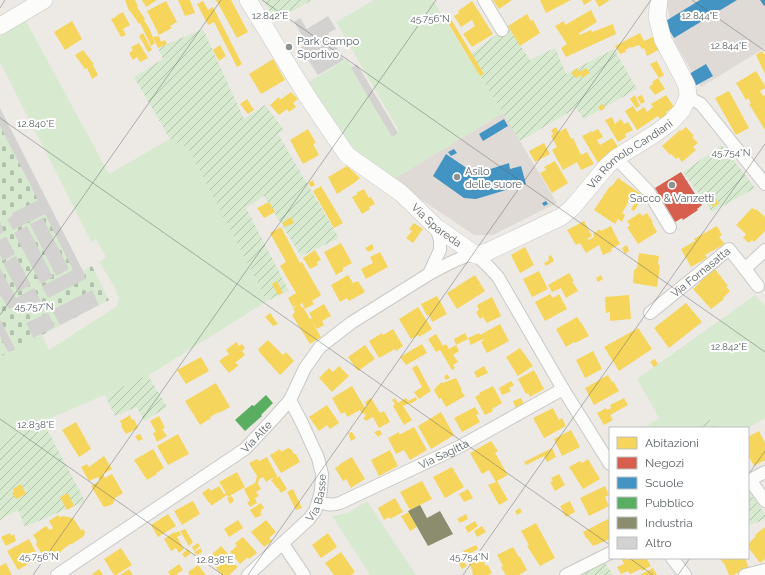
<svg xmlns="http://www.w3.org/2000/svg" width="765" height="575" font-family="Raleway,sans-serif">
<style>
.education{fill:#dfdad5}
.green{fill:#d7eacf}
.cemetery{fill:url(#cemetery-stones)}
.garden{fill:url(#garden-furrows)}
.homes{fill:#f6d55c}
.shops{fill:#d6604d}
.schools{fill:#4393c3}
.public{fill:#5aae61}
.industry{fill:#8c8c6e}
.building{fill:#d4d2d0}
.lines{fill:none;stroke-linecap:round;stroke-linejoin:round}
.street-casing{stroke:#c8c8c7;stroke-width:14}
.secondary-casing{stroke:#c8c8c7;stroke-width:18}
.street{stroke:#fcfcfb;stroke-width:12}
.secondary{stroke:#fcfcfb;stroke-width:17}
.ticks{fill:none;stroke:#5b6266;stroke-width:1;stroke-opacity:0.45}
.poi-dot{fill:#8e9293;stroke:#fff;stroke-width:1.5}
.labels{text-anchor:middle;stroke-width:4;stroke-linejoin:round;paint-order:stroke}
.poi-label{font-size:11px;fill:#5b6266;stroke:#fff;text-anchor:start}
.street-label{font-size:11px;fill:#5b6266;stroke:#fff}
.ticks-label{font-size:10px;text-anchor:middle;fill:#5b6266;stroke:#fff;stroke-width:4;stroke-linejoin:round;paint-order:stroke}
</style>
<defs>
<pattern id="cemetery-stones" width="16" height="16" patternUnits="userSpaceOnUse"><rect width="16" height="16" fill="#d7eacf"/><path d="M2 7V4a2 2 0 0 1 4 0v3zM10 15v-3a2 2 0 0 1 4 0v3z" fill="#b1c1ac"/></pattern>
<pattern id="garden-furrows" width="10" height="10" patternUnits="userSpaceOnUse"><rect width="10" height="10" fill="#d7eacf"/><path d="M-1 1l2-2M0 10L10 0M9 11l2-2" fill="none" stroke="#b1c1ac"/></pattern>
</defs>
<rect width="100%" height="100%" fill="#edeae6"/>
<path class="education" d="M 666,0 L 765,0 L 765,48 L 701,87 L 675,43 Z
M 503,113 L 557,203 L 493,235 L 474,235 L 392,180 Z"/>
<path class="green" d="M 374,0 L 433,0 L 503,113 L 392,180 L 357,152 L 321,106 L 307,83 L 347,59 L 391,135 L 399,131 L 336,22 Z
M 26,21 L 109,174 L 170,139 L 188,148 L 267,301 L 146,377 L 0,440 L 0,357 L 42,335 L 49,350 L 117,306 L 119,298 L 114,286 L 99,262 L 106,257 L 96,239 L 92,243 L 0,62 L 0,36 Z
M 755,295 L 765,306 L 765,418 L 748,428 L 716,428 L 708,417 L 692,428 L 644,428 L 659,418 L 637,379 Z
M 367,501 L 416,575 L 370,575 L 332,516 L 348,513 Z"/>
<path class="cemetery" d="M 0,110 L 83,271 L 92,266 L 109,300 L 0,357 Z"/>
<path class="garden" d="M 263,0 L 312,0 L 276,21 Z
M 508,26 L 530,60 L 555,48 L 566,74 L 614,49 L 637,89 L 584,119 L 576,108 L 520,141 L 469,58 L 469,55 Z
M 203,29 L 244,119 L 265,105 L 284,130 L 278,134 L 339,238 L 301,256 L 264,196 L 246,208 L 289,291 L 267,301 L 188,148 L 170,139 L 134,77 L 163,59 L 158,48 Z
M 722,145 L 755,188 L 712,212 L 683,172 Z
M 148,375 L 167,407 L 144,421 L 137,407 L 115,416 L 105,395 Z
M 708,417 L 716,428 L 692,428 Z
M 43,422 L 85,501 L 25,527 L 18,510 L 0,520 L 0,440 Z
M 748,489 L 765,514 L 765,519 L 748,526 Z
M 603,560 L 613,575 L 575,575 Z"/>
<path class="homes" d="M 125,0 L 135,0 L 138,7 L 137,7 L 145,19 L 144,20 L 150,30 L 155,43 L 151,46 L 140,23 L 139,24 L 130,11 L 129,11 Z
M 142,0 L 157,0 L 146,7 L 144,3 L 143,3 Z
M 178,0 L 190,0 L 195,13 L 185,16 Z
M 216,0 L 231,0 L 248,32 L 237,38 Z
M 493,0 L 512,0 L 499,9 Z
M 540,0 L 571,0 L 546,13 Z
M 582,0 L 592,0 L 584,5 Z
M 595,0 L 610,0 L 599,7 Z
M 166,1 L 177,22 L 170,26 L 172,28 L 159,35 L 147,11 Z
M 203,1 L 208,10 L 213,7 L 242,64 L 237,67 L 214,22 L 208,25 L 197,4 Z
M 472,1 L 493,34 L 472,47 L 463,34 L 475,26 L 472,20 L 461,27 L 454,16 L 459,13 L 458,11 Z
M 591,10 L 597,22 L 579,33 L 580,35 L 591,30 L 592,32 L 613,24 L 616,34 L 566,57 L 561,48 L 567,44 L 555,26 L 564,21 L 565,25 Z
M 123,12 L 130,25 L 123,29 L 126,35 L 121,37 L 111,19 L 116,17 L 116,16 Z
M 527,14 L 531,21 L 533,20 L 540,33 L 520,46 L 508,26 Z
M 449,16 L 484,74 L 480,76 L 445,18 Z
M 72,21 L 82,39 L 65,50 L 54,32 Z
M 143,33 L 152,50 L 148,52 L 139,36 Z
M 640,33 L 644,41 L 657,35 L 662,48 L 647,56 L 644,48 L 642,49 L 639,45 L 631,48 L 631,47 L 625,50 L 626,52 L 620,54 L 615,46 Z
M 159,36 L 161,42 L 165,40 L 167,44 L 158,48 L 153,37 Z
M 139,43 L 148,58 L 140,62 L 137,57 L 133,60 L 129,53 L 133,50 L 131,47 Z
M 220,45 L 226,56 L 219,61 L 213,50 Z
M 83,50 L 94,64 L 88,68 L 93,65 L 98,75 L 92,79 L 87,68 L 85,69 L 75,55 Z
M 762,51 L 763,54 L 765,53 L 765,74 L 756,55 Z
M 273,59 L 285,80 L 261,94 L 249,74 Z
M 657,61 L 664,75 L 659,78 L 650,64 Z
M 577,68 L 579,72 L 586,68 L 590,73 L 582,78 L 581,75 L 576,78 L 571,73 Z
M 756,71 L 765,86 L 765,88 L 760,91 L 763,96 L 764,95 L 765,96 L 765,130 L 749,104 L 751,103 L 748,98 L 746,100 L 736,83 Z
M 658,78 L 665,89 L 655,95 L 649,87 L 653,84 L 652,82 Z
M 729,91 L 749,128 L 736,135 L 715,98 Z
M 291,92 L 298,99 L 293,103 L 296,107 L 289,112 L 287,109 L 279,115 L 270,105 L 279,97 L 280,100 Z
M 635,95 L 640,106 L 636,108 L 630,99 Z
M 642,95 L 645,102 L 641,104 L 637,97 Z
M 666,95 L 674,107 L 666,112 L 667,114 L 660,119 L 658,116 L 637,130 L 625,111 L 633,106 L 637,112 L 644,107 L 647,112 L 653,107 L 651,104 Z
M 247,99 L 254,110 L 248,114 L 240,104 Z
M 603,104 L 605,108 L 601,111 L 598,107 Z
M 612,117 L 615,124 L 621,119 L 624,124 L 628,122 L 633,130 L 625,134 L 626,137 L 618,142 L 605,120 Z
M 556,127 L 559,132 L 566,128 L 571,139 L 573,138 L 581,155 L 587,152 L 594,164 L 581,170 L 577,162 L 563,170 L 552,150 L 557,147 L 551,136 L 553,134 L 551,130 Z
M 686,127 L 694,136 L 692,137 L 698,143 L 693,147 L 696,150 L 682,162 L 678,157 L 676,159 L 671,154 L 670,155 L 662,146 L 680,130 L 681,131 Z
M 308,129 L 316,143 L 313,144 L 319,155 L 303,164 L 290,140 Z
M 598,129 L 603,137 L 597,140 L 600,145 L 612,138 L 619,148 L 607,157 L 598,163 L 582,136 L 592,131 L 592,132 Z
M 544,143 L 550,154 L 535,162 L 529,151 Z
M 555,161 L 568,183 L 552,193 L 540,173 L 546,170 L 544,167 Z
M 347,166 L 360,178 L 354,183 L 337,194 L 328,177 Z
M 618,178 L 644,196 L 634,211 L 631,209 L 636,201 L 631,198 L 622,213 L 625,215 L 622,222 L 618,219 L 615,224 L 594,210 L 610,186 L 611,187 Z
M 313,180 L 315,185 L 311,187 L 308,183 Z
M 321,186 L 343,223 L 334,228 L 313,191 Z
M 364,189 L 369,198 L 371,197 L 375,204 L 369,207 L 370,209 L 362,214 L 352,197 L 358,194 L 356,193 Z
M 715,197 L 719,204 L 713,207 L 709,200 Z
M 269,202 L 275,212 L 264,218 L 257,208 Z
M 752,208 L 755,210 L 756,209 L 765,217 L 765,231 L 754,242 L 752,240 L 749,243 L 743,238 L 746,234 L 736,225 Z
M 640,213 L 642,216 L 647,213 L 653,222 L 652,223 L 657,232 L 638,244 L 627,227 L 630,226 L 627,221 Z
M 291,217 L 294,223 L 285,227 L 282,223 Z
M 584,221 L 592,236 L 587,239 L 589,240 L 594,237 L 593,234 L 600,229 L 601,231 L 611,226 L 620,244 L 611,249 L 612,251 L 603,255 L 599,245 L 586,253 L 580,243 L 576,245 L 567,230 Z
M 414,223 L 423,229 L 413,243 L 406,238 L 412,231 L 409,229 Z
M 717,226 L 722,235 L 719,237 L 725,244 L 705,255 L 707,258 L 691,267 L 681,249 L 695,241 L 694,239 Z
M 281,227 L 300,263 L 302,262 L 321,295 L 312,301 L 314,304 L 305,309 L 302,303 L 300,304 L 302,308 L 303,307 L 310,319 L 312,318 L 309,313 L 324,304 L 331,316 L 322,321 L 324,325 L 317,329 L 312,322 L 321,337 L 310,344 L 292,315 L 295,312 L 293,308 L 299,305 L 293,307 L 288,298 L 296,293 L 280,266 L 286,262 L 270,233 Z
M 341,243 L 352,263 L 343,268 L 343,271 L 336,275 L 324,252 Z
M 372,244 L 374,249 L 368,252 L 365,248 Z
M 627,245 L 629,251 L 625,254 L 622,248 Z
M 525,247 L 534,265 L 520,273 L 511,255 Z
M 315,250 L 321,260 L 317,262 L 318,265 L 310,269 L 303,258 Z
M 380,252 L 388,267 L 366,279 L 361,269 L 373,263 L 370,257 Z
M 639,253 L 659,256 L 658,264 L 660,266 L 657,287 L 633,283 L 634,270 L 637,268 Z
M 551,255 L 554,261 L 546,266 L 544,263 L 549,260 L 548,257 Z
M 715,269 L 728,286 L 726,287 L 730,291 L 723,298 L 724,299 L 711,309 L 693,289 L 700,283 L 699,282 Z
M 539,271 L 548,289 L 532,297 L 523,279 Z
M 569,273 L 574,281 L 572,281 L 578,291 L 566,298 L 561,288 L 552,292 L 548,285 Z
M 348,275 L 353,283 L 358,281 L 365,292 L 349,301 L 347,298 L 340,302 L 331,285 Z
M 475,275 L 485,291 L 457,309 L 447,293 Z
M 601,275 L 603,279 L 598,282 L 596,278 Z
M 277,281 L 283,293 L 278,295 L 272,284 Z
M 550,294 L 553,298 L 559,294 L 567,309 L 545,321 L 535,302 Z
M 629,295 L 631,319 L 610,321 L 610,312 L 606,313 L 605,297 Z
M 437,296 L 447,314 L 432,322 L 429,315 L 427,316 L 421,304 Z
M 492,297 L 501,316 L 487,323 L 483,317 L 480,319 L 476,312 L 479,310 L 477,305 Z
M 686,303 L 702,322 L 669,348 L 654,328 Z
M 418,307 L 432,329 L 419,337 L 418,335 L 411,339 L 399,319 Z
M 270,313 L 278,324 L 273,326 L 265,317 Z
M 577,317 L 581,323 L 581,322 L 589,336 L 575,343 L 574,342 L 566,347 L 556,329 Z
M 500,324 L 509,341 L 487,353 L 481,342 L 484,340 L 483,339 L 471,345 L 468,338 L 479,333 L 480,335 Z
M 638,328 L 652,349 L 619,371 L 604,347 Z
M 393,329 L 403,346 L 396,351 L 395,349 L 379,358 L 369,341 L 382,333 L 383,335 Z
M 465,333 L 468,339 L 456,345 L 454,339 Z
M 436,334 L 443,346 L 446,344 L 449,349 L 456,345 L 459,351 L 453,355 L 458,362 L 453,365 L 455,368 L 452,370 L 440,350 L 436,352 L 428,339 Z
M 268,340 L 283,355 L 286,352 L 294,361 L 280,375 L 260,353 L 258,349 Z
M 236,342 L 239,346 L 242,344 L 245,348 L 242,351 L 245,355 L 235,363 L 239,365 L 229,373 L 219,361 L 229,354 L 226,350 Z
M 422,344 L 427,353 L 406,365 L 400,357 Z
M 365,345 L 375,359 L 358,371 L 348,357 Z
M 520,348 L 533,366 L 518,376 L 506,357 Z
M 593,351 L 602,369 L 585,378 L 576,360 Z
M 201,357 L 209,371 L 186,384 L 177,370 Z
M 655,359 L 658,364 L 654,367 L 650,362 Z
M 417,365 L 431,391 L 419,399 L 414,392 L 422,387 L 412,368 Z
M 339,366 L 349,376 L 332,392 L 319,378 L 329,368 L 333,372 Z
M 484,366 L 488,373 L 477,378 L 474,372 Z
M 534,370 L 544,389 L 530,397 L 528,393 L 526,394 L 518,379 Z
M 447,374 L 450,378 L 446,380 L 444,377 Z
M 608,375 L 612,382 L 613,381 L 619,391 L 594,405 L 585,388 Z
M 456,378 L 462,390 L 461,391 L 465,396 L 446,407 L 441,398 L 439,399 L 434,390 L 436,388 L 436,387 L 442,382 L 443,383 Z
M 511,381 L 514,385 L 509,388 L 511,391 L 502,395 L 499,388 Z
M 216,383 L 230,407 L 219,413 L 219,412 L 210,417 L 211,418 L 200,425 L 185,401 Z
M 352,386 L 365,408 L 367,406 L 365,402 L 371,398 L 380,413 L 384,411 L 390,422 L 379,428 L 373,417 L 366,421 L 363,418 L 366,416 L 364,413 L 362,414 L 360,410 L 347,417 L 345,412 L 341,414 L 332,398 Z
M 493,386 L 502,403 L 492,409 L 493,411 L 485,415 L 475,397 L 480,394 L 479,393 Z
M 416,397 L 417,400 L 410,404 L 410,403 L 403,406 L 412,420 L 404,425 L 393,406 L 395,404 L 392,400 L 395,398 L 398,403 L 406,398 L 408,401 Z
M 521,398 L 525,406 L 517,411 L 513,401 Z
M 624,398 L 628,405 L 610,415 L 613,420 L 604,425 L 597,413 L 606,408 L 607,410 L 611,408 L 610,405 Z
M 327,405 L 339,423 L 330,429 L 327,425 L 319,431 L 309,417 Z
M 475,407 L 479,414 L 476,415 L 480,422 L 462,432 L 454,418 Z
M 553,408 L 559,420 L 562,418 L 566,426 L 544,438 L 533,418 Z
M 441,412 L 454,435 L 431,449 L 418,426 Z
M 130,415 L 132,420 L 134,419 L 138,428 L 126,434 L 121,426 L 122,425 L 120,421 Z
M 159,416 L 165,428 L 162,429 L 167,436 L 157,442 L 153,433 L 156,432 L 150,421 Z
M 76,422 L 91,449 L 79,457 L 62,430 Z
M 414,427 L 427,450 L 410,460 L 404,450 L 396,454 L 388,438 L 399,432 L 399,435 Z
M 380,430 L 382,434 L 378,437 L 374,432 Z
M 571,430 L 580,447 L 562,456 L 554,439 Z
M 759,431 L 765,443 L 765,460 L 754,466 L 748,455 L 748,437 Z
M 352,432 L 356,438 L 351,441 L 348,433 Z
M 140,434 L 143,439 L 138,441 L 135,436 Z
M 178,434 L 189,454 L 168,465 L 157,446 Z
M 491,441 L 498,451 L 495,453 L 508,475 L 497,481 L 508,500 L 499,505 L 488,485 L 496,482 L 489,470 L 482,474 L 470,453 Z
M 288,448 L 291,449 L 294,454 L 296,454 L 300,462 L 281,473 L 270,455 L 280,449 L 281,452 Z
M 552,448 L 556,457 L 547,462 L 544,456 L 526,465 L 524,462 Z
M 153,449 L 164,468 L 156,473 L 157,474 L 147,480 L 134,460 Z
M 390,450 L 398,466 L 379,476 L 371,460 Z
M 104,456 L 112,469 L 103,474 L 105,478 L 112,474 L 123,493 L 115,498 L 113,504 L 105,507 L 103,506 L 91,486 L 100,481 L 98,477 L 89,481 L 81,467 L 87,464 L 89,467 Z
M 267,457 L 277,476 L 277,478 L 279,476 L 287,489 L 281,493 L 278,488 L 277,488 L 271,480 L 273,479 L 272,478 L 266,482 L 263,477 L 259,479 L 258,484 L 261,489 L 256,492 L 259,496 L 255,498 L 257,503 L 250,507 L 247,502 L 250,501 L 244,489 L 255,483 L 257,476 L 249,463 L 257,459 L 259,461 Z
M 352,457 L 365,479 L 351,488 L 346,479 L 343,481 L 335,468 L 340,465 L 340,464 Z
M 588,459 L 600,479 L 583,489 L 569,467 L 580,461 L 582,463 Z
M 452,467 L 464,487 L 445,498 L 433,477 Z
M 237,472 L 245,487 L 228,497 L 227,495 L 211,506 L 210,503 L 209,503 L 202,493 L 209,488 L 211,491 L 219,486 L 224,494 L 226,493 L 219,482 Z
M 559,474 L 565,485 L 555,491 L 550,482 L 553,481 L 551,478 Z
M 422,481 L 432,499 L 410,510 L 400,492 Z
M 21,484 L 26,494 L 16,499 L 12,493 L 14,492 L 13,489 Z
M 605,486 L 609,495 L 605,497 L 609,506 L 589,516 L 580,498 Z
M 293,489 L 302,508 L 296,510 L 287,492 Z
M 468,489 L 473,498 L 464,502 L 459,494 Z
M 68,493 L 74,506 L 67,510 L 60,497 Z
M 232,496 L 234,501 L 230,504 L 227,498 Z
M 395,498 L 403,512 L 390,519 L 389,517 L 384,520 L 378,508 Z
M 193,501 L 200,514 L 182,525 L 174,511 Z
M 570,501 L 575,512 L 566,517 L 560,506 Z
M 261,503 L 264,508 L 261,510 L 262,511 L 260,513 L 262,515 L 255,518 L 250,510 Z
M 520,508 L 522,512 L 517,515 L 515,511 Z
M 409,512 L 417,527 L 410,531 L 401,516 Z
M 168,514 L 176,526 L 158,537 L 151,525 Z
M 466,514 L 468,519 L 460,523 L 457,519 Z
M 58,515 L 60,517 L 63,516 L 73,518 L 81,530 L 83,529 L 85,532 L 84,536 L 72,544 L 70,544 L 62,550 L 61,552 L 49,561 L 47,561 L 36,545 L 37,541 L 33,535 L 46,526 L 50,530 L 53,528 L 49,521 Z
M 610,518 L 610,539 L 593,546 L 587,538 L 586,538 L 583,532 Z
M 238,520 L 243,528 L 229,537 L 224,529 Z
M 266,520 L 276,532 L 269,538 L 272,541 L 264,547 L 251,532 Z
M 475,521 L 478,526 L 468,533 L 465,527 Z
M 536,523 L 555,558 L 540,566 L 527,546 L 529,545 L 521,531 Z
M 482,526 L 486,532 L 477,537 L 474,531 Z
M 765,527 L 765,559 L 760,563 L 748,547 L 748,544 L 756,536 L 755,535 Z
M 185,529 L 193,542 L 189,546 L 180,531 Z
M 179,531 L 181,535 L 177,537 L 184,549 L 179,553 L 176,548 L 171,551 L 164,539 L 174,532 L 175,533 Z
M 10,533 L 11,536 L 14,534 L 16,541 L 6,546 L 1,537 Z
M 328,533 L 337,547 L 321,558 L 312,545 Z
M 243,537 L 257,553 L 249,559 L 248,557 L 240,564 L 230,552 L 237,546 L 235,543 Z
M 29,539 L 40,560 L 35,563 L 30,563 L 18,570 L 7,551 Z
M 198,543 L 200,546 L 194,551 L 192,547 Z
M 476,545 L 478,549 L 466,556 L 463,551 Z
M 221,546 L 229,555 L 227,557 L 238,567 L 229,575 L 222,575 L 208,558 Z
M 513,547 L 519,557 L 520,557 L 527,570 L 519,575 L 506,575 L 501,567 L 503,566 L 497,555 Z
M 121,548 L 132,565 L 116,575 L 114,575 L 104,559 Z
M 201,548 L 202,552 L 197,555 L 194,552 Z
M 188,549 L 191,553 L 185,558 L 182,554 Z
M 341,552 L 355,572 L 351,575 L 334,575 L 325,563 Z
M 476,557 L 478,562 L 483,560 L 486,566 L 488,565 L 492,573 L 488,575 L 473,575 L 472,573 L 473,572 L 468,561 Z
M 621,558 L 646,558 L 651,566 L 642,571 L 641,569 L 630,574 L 628,571 L 621,574 L 617,567 L 624,564 Z
M 720,558 L 745,558 L 749,568 L 733,575 L 729,575 L 724,563 L 723,563 Z
M 462,559 L 467,566 L 462,569 L 458,562 Z
M 6,563 L 12,575 L 0,575 L 0,566 Z
M 179,564 L 183,570 L 177,574 L 178,575 L 170,575 L 168,572 Z
M 198,565 L 206,575 L 190,575 L 188,572 Z
M 653,568 L 657,575 L 640,575 Z
M 99,569 L 103,575 L 91,575 Z
M 129,569 L 133,575 L 120,575 Z"/>
<path class="shops" d="M 681,172 L 702,205 L 697,209 L 698,210 L 683,220 L 682,218 L 675,222 L 655,188 Z"/>
<path class="schools" d="M 700,0 L 737,0 L 674,38 L 664,22 Z
M 760,0 L 765,0 L 765,5 L 764,6 Z
M 706,64 L 713,76 L 695,86 L 689,74 Z
M 504,119 L 508,126 L 483,141 L 479,134 Z
M 454,149 L 457,153 L 451,156 L 448,152 Z
M 446,154 L 471,171 L 478,173 L 509,163 L 510,169 L 521,166 L 526,184 L 476,199 L 464,198 L 433,176 Z
M 546,201 L 548,204 L 544,206 L 542,203 Z"/>
<path class="public" d="M 266,395 L 273,403 L 261,415 L 262,416 L 245,431 L 235,420 L 252,405 L 254,406 Z"/>
<path class="industry" d="M 420,505 L 427,518 L 440,511 L 453,534 L 428,546 L 408,511 Z"/>
<path class="building" d="M 328,16 L 336,29 L 328,33 L 344,60 L 318,75 L 300,48 L 307,44 L 294,22 L 300,18 L 307,29 Z
M 357,64 L 398,133 L 392,137 L 351,68 Z
M 0,108 L 83,271 L 86,279 L 48,298 L 42,286 L 73,270 L 45,214 L 13,230 L 7,219 L 13,215 L 12,213 L 38,200 L 0,126 Z
M 43,218 L 69,269 L 56,276 L 30,224 Z
M 0,221 L 4,232 L 0,234 Z
M 27,226 L 53,277 L 41,284 L 14,233 Z
M 6,236 L 15,254 L 3,261 L 0,255 L 0,240 Z
M 16,256 L 31,285 L 18,292 L 3,263 Z
M 0,268 L 16,298 L 34,288 L 41,302 L 20,314 L 15,306 L 9,309 L 0,295 Z
M 92,290 L 99,305 L 60,325 L 52,310 Z
M 48,313 L 55,327 L 33,338 L 26,323 Z
M 0,319 L 15,349 L 8,352 L 0,336 Z"/>
<g class="lines">
<g class="street-casing">
<g id="street">
<path d="M 484,0 L 502,30"/>
<path d="M 688,97 L 701,104 L 765,184"/>
<path d="M 616,158 L 648,191 L 670,227"/>
<path d="M 745,269 L 758,286"/>
<path d="M 429,274 L 440,250 L 440,240 L 436,227"/>
<path id="s1" d="M 650,313 L 729,249 L 745,269 L 765,250"/>
<path d="M 750,480 L 765,501"/>
<path d="M 748,481 L 765,472"/>
<path id="s2" d="M 318,502 C 326,504 332,506 340,503 L 459,447 L 563,389"/>
<path d="M 283,544 L 304,575"/>
<path d="M 672,558 L 685,575"/>
<path id="s3" d="M 57,575 L 245,449 L 274,418 L 290,400 L 305,368 L 320,347 L 351,323 L 429,274 L 452,262 L 466,256 L 476,255 L 488,266 L 498,277 L 563,389 L 610,464"/>
<path id="s4" d="M 248,575 L 309,519 L 315,511 L 318,502 L 321,491 L 322,474 L 318,458 L 302,423 L 290,400"/>
<path d="M 566,575 L 610,553"/>
<path d="M 745,575 L 765,570"/>
</g>
</g>
<g class="secondary-casing">
<g id="secondary">
<path id="s5" d="M 248,0 L 307,96 L 347,155 L 401,193 L 436,227 L 476,255 L 487,252 L 561,217 L 572,208 L 607,166 L 616,158 L 656,133 L 671,122 L 682,110 L 688,97 L 687,86 L 680,72 L 663,40 L 657,17 L 659,0"/>
<path d="M 0,26 L 44,0"/>
</g>
</g>
<use href="#street" class="street"/>
<use href="#secondary" class="secondary"/>
</g>
<path class="ticks" d="M 262,0 L 765,352M 692,0 L 765,51M 0,8 L 5,0M 0,118 L 610,545M 0,315 L 221,0M 0,419 L 223,575M 748,475 L 765,451M 629,558 L 653,575M 33,575 L 436,0M 248,575 L 651,0M 463,575 L 765,144M 678,575 L 690,558"/>
<g class="poi-dot">
<circle cx="289" cy="47" r="4"/>
<circle cx="457" cy="177" r="4"/>
<circle cx="672" cy="185" r="4"/>
</g>
<g class="labels">
<g class="poi-label">
<text x="297" y="45">Park Campo<tspan x="297" dy="13">Sportivo</tspan></text>
<text x="465" y="175">Asilo<tspan x="465" dy="13">delle suore</tspan></text>
<text x="672" y="202" text-anchor="middle">Sacco &amp; Vanzetti</text>
</g>
<g class="street-label">
<text dy="4" stroke="none"><textPath href="#s5" startOffset="535">Via Romolo Candiani</textPath></text>
<text dy="4" stroke="none"><textPath href="#s5" startOffset="298">Via Spareda</textPath></text>
<text dy="4" stroke="none"><textPath href="#s1" startOffset="65">Via Fornasatta</textPath></text>
<text dy="4" stroke="none"><textPath href="#s3" startOffset="243">Via Alte</textPath></text>
<text dy="4" stroke="none"><textPath href="#s2" startOffset="137">Via Sagitta</textPath></text>
<text dy="4" stroke="none"><textPath href="#s4" startOffset="106">Via Basse</textPath></text>
</g>
</g>
<g class="ticks-label">
<text x="270" y="19">12.842°E</text>
<text x="700" y="19">12.844°E</text>
<text x="430" y="22">45.756°N</text>
<text x="729" y="49">12.844°E</text>
<text x="36" y="127">12.840°E</text>
<text x="731" y="156">45.754°N</text>
<text x="34" y="310">45.757°N</text>
<text x="729" y="350">12.842°E</text>
<text x="36" y="428">12.838°E</text>
<text x="39" y="560">45.756°N</text>
<text x="469" y="560">45.754°N</text>
<text x="215" y="563">12.838°E</text>
</g>
<rect x="609" y="427" width="140" height="132" fill="#ffffff" stroke="#bdc0c2"/>
<rect x="617" y="437" width="20" height="12" fill="#f6d55c" stroke="#bdc0c2"/>
<text x="645" y="447" font-size="12" fill="#5b6266">Abitazioni</text>
<rect x="617" y="457" width="20" height="12" fill="#d6604d" stroke="#bdc0c2"/>
<text x="645" y="467" font-size="12" fill="#5b6266">Negozi</text>
<rect x="617" y="477" width="20" height="12" fill="#4393c3" stroke="#bdc0c2"/>
<text x="645" y="487" font-size="12" fill="#5b6266">Scuole</text>
<rect x="617" y="497" width="20" height="12" fill="#5aae61" stroke="#bdc0c2"/>
<text x="645" y="507" font-size="12" fill="#5b6266">Pubblico</text>
<rect x="617" y="517" width="20" height="12" fill="#8c8c6e" stroke="#bdc0c2"/>
<text x="645" y="527" font-size="12" fill="#5b6266">Industria</text>
<rect x="617" y="537" width="20" height="12" fill="#d4d2d0" stroke="#bdc0c2"/>
<text x="645" y="547" font-size="12" fill="#5b6266">Altro</text>
</svg>
